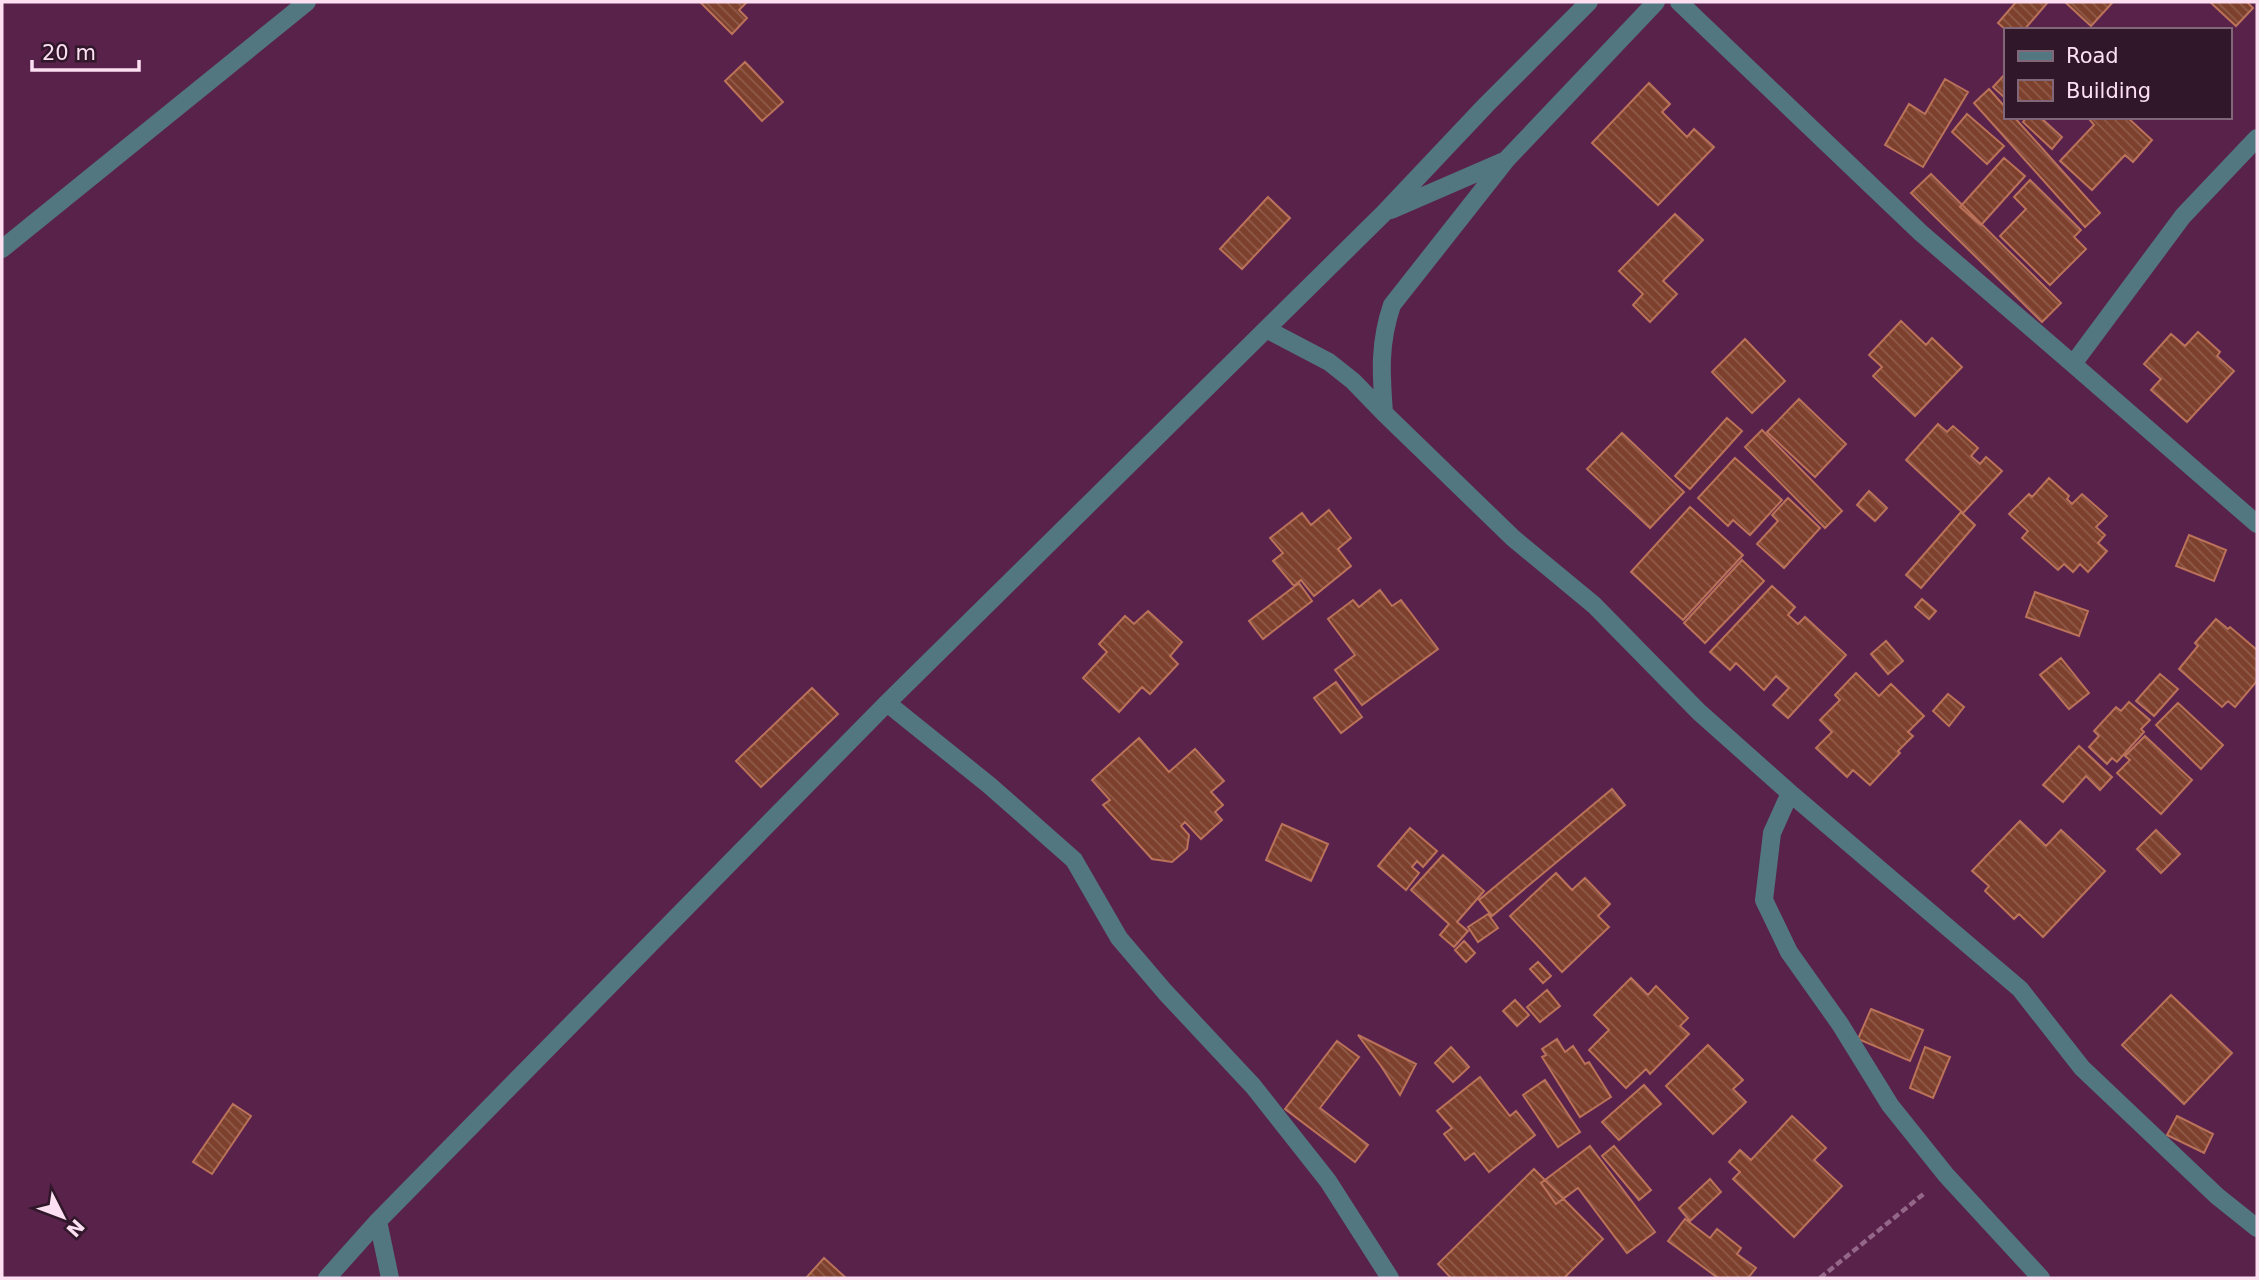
<svg xmlns="http://www.w3.org/2000/svg" width="2259" height="1280" font-family="'DejaVu Sans',sans-serif">
<style>
.building{fill:url(#building-back-hatch);stroke:#ba725a;stroke-width:2}
.lines{fill:none;stroke-linecap:round;stroke-linejoin:round}
.path{stroke:#946687;stroke-width:4.5;stroke-dasharray:7 3.5;stroke-linecap:butt}
.minor{stroke:#527781;stroke-width:18}
</style>
<defs>
<pattern id="building-back-hatch" width="6" height="6" patternUnits="userSpaceOnUse" patternTransform="scale(1.75)"><rect width="6" height="6" fill="#7d402c"/><path d="M-1 5l2 2M0 0l6 6M5-1l2 2" fill="none" stroke="#905b4b"/></pattern>
</defs>
<rect width="100%" height="100%" fill="#59224b"/>
<path class="building" d="M 700,2 L 747,2 L 739,10 L 747,18 L 732,34 Z
M 2016,2 L 2048,2 L 2024,30 L 2006,30 L 1998,23 Z
M 2065,2 L 2113,2 L 2091,26 Z
M 2210,2 L 2247,2 L 2253,8 L 2236,26 Z
M 745,62 L 783,102 L 762,121 L 725,81 Z
M 2005,74 L 2005,98 L 1993,87 Z
M 1945,79 L 1968,92 L 1923,167 L 1885,145 L 1909,104 L 1925,114 Z
M 1649,83 L 1670,104 L 1662,112 L 1687,137 L 1694,129 L 1714,147 L 1658,205 L 1592,143 Z
M 1989,89 L 2005,107 L 2005,117 L 2014,117 L 2100,213 L 2085,227 L 1974,103 Z
M 1967,114 L 2004,146 L 1987,164 L 1952,132 Z
M 2027,117 L 2040,117 L 2062,137 L 2052,149 L 2023,122 Z
M 2093,117 L 2127,117 L 2152,140 L 2133,162 L 2125,155 L 2092,190 L 2060,161 L 2094,125 L 2090,120 Z
M 2004,158 L 2025,176 L 1981,225 L 1960,207 Z
M 1931,174 L 2061,303 L 2042,322 L 1911,193 Z
M 2030,180 L 2081,230 L 2074,237 L 2086,249 L 2050,285 L 2000,236 L 2026,209 L 2014,197 Z
M 1268,197 L 1290,218 L 1242,269 L 1220,249 Z
M 1675,214 L 1703,240 L 1663,281 L 1677,294 L 1650,322 L 1633,305 L 1643,294 L 1619,271 Z
M 1901,321 L 1926,345 L 1932,338 L 1962,367 L 1915,416 L 1873,376 L 1882,367 L 1869,355 Z
M 2198,332 L 2220,352 L 2217,356 L 2234,371 L 2187,422 L 2151,390 L 2161,379 L 2144,364 L 2171,334 L 2185,346 Z
M 1745,339 L 1785,381 L 1752,413 L 1712,372 Z
M 1799,399 L 1846,444 L 1815,477 L 1767,432 Z
M 1727,418 L 1742,431 L 1690,489 L 1675,476 Z
M 1938,424 L 1947,432 L 1953,426 L 1978,448 L 1971,456 L 1980,464 L 1986,457 L 2002,471 L 1963,513 L 1906,460 Z
M 1762,430 L 1842,511 L 1825,528 L 1745,447 Z
M 1622,433 L 1684,492 L 1650,528 L 1587,469 Z
M 1735,458 L 1782,500 L 1750,535 L 1733,520 L 1728,526 L 1698,498 Z
M 2049,478 L 2069,496 L 2067,499 L 2072,504 L 2082,494 L 2107,516 L 2096,527 L 2105,535 L 2098,543 L 2107,551 L 2088,572 L 2080,564 L 2073,572 L 2064,564 L 2058,570 L 2022,538 L 2028,531 L 2009,514 L 2029,494 L 2032,497 Z
M 1869,491 L 1887,508 L 1875,521 L 1857,505 Z
M 1788,498 L 1820,528 L 1784,568 L 1757,544 L 1778,521 L 1772,515 Z
M 1690,507 L 1743,555 L 1683,620 L 1631,572 Z
M 1329,510 L 1351,538 L 1338,549 L 1351,566 L 1314,596 L 1301,580 L 1294,586 L 1273,561 L 1283,553 L 1270,538 L 1302,513 L 1311,525 Z
M 1961,512 L 1975,525 L 1921,588 L 1906,575 Z
M 2189,535 L 2226,550 L 2214,581 L 2176,566 Z
M 1742,560 L 1764,581 L 1705,643 L 1684,623 Z
M 1299,583 L 1312,601 L 1263,639 L 1249,621 Z
M 1772,586 L 1795,607 L 1788,615 L 1798,624 L 1805,617 L 1846,655 L 1788,718 L 1773,705 L 1789,688 L 1776,676 L 1764,690 L 1736,663 L 1730,670 L 1710,652 Z
M 1380,590 L 1392,606 L 1401,600 L 1438,649 L 1362,705 L 1335,670 L 1355,655 L 1328,619 L 1353,600 L 1359,607 Z
M 2035,592 L 2088,611 L 2079,636 L 2026,617 Z
M 1922,599 L 1936,611 L 1929,619 L 1915,607 Z
M 1148,611 L 1182,642 L 1170,656 L 1178,664 L 1150,694 L 1142,687 L 1119,712 L 1083,678 L 1107,652 L 1099,644 L 1125,616 L 1134,624 Z
M 2216,619 L 2228,629 L 2230,627 L 2257,650 L 2257,681 L 2235,707 L 2228,701 L 2222,707 L 2179,669 L 2198,646 L 2195,643 Z
M 1886,641 L 1903,661 L 1888,674 L 1871,654 Z
M 2061,658 L 2089,693 L 2069,709 L 2040,675 Z
M 1856,673 L 1879,696 L 1891,684 L 1924,716 L 1908,732 L 1913,736 L 1898,751 L 1900,753 L 1870,785 L 1853,770 L 1847,777 L 1816,748 L 1832,732 L 1820,720 L 1840,700 L 1835,695 Z
M 2160,674 L 2178,689 L 2154,716 L 2136,701 Z
M 1336,682 L 1362,717 L 1341,733 L 1314,698 Z
M 812,688 L 838,714 L 761,787 L 736,761 Z
M 1948,694 L 1964,707 L 1949,726 L 1933,711 Z
M 2129,702 L 2150,720 L 2141,729 L 2144,732 L 2117,762 L 2112,758 L 2107,764 L 2089,747 L 2099,736 L 2094,731 L 2116,707 L 2121,711 Z
M 2178,703 L 2223,745 L 2201,769 L 2156,725 Z
M 2145,736 L 2192,780 L 2161,814 L 2117,773 L 2130,760 L 2125,756 Z
M 1139,738 L 1169,772 L 1195,749 L 1224,781 L 1211,792 L 1223,805 L 1215,812 L 1222,820 L 1201,839 L 1185,822 L 1181,826 L 1189,835 L 1187,849 L 1172,862 L 1152,859 L 1103,805 L 1110,800 L 1092,780 Z
M 2079,746 L 2112,777 L 2100,790 L 2086,776 L 2063,802 L 2043,785 Z
M 1612,789 L 1625,805 L 1492,916 L 1479,900 Z
M 2020,821 L 2046,846 L 2061,830 L 2105,871 L 2043,937 L 2019,914 L 2014,919 L 1985,891 L 1989,886 L 1972,871 Z
M 1282,824 L 1328,844 L 1311,881 L 1266,860 Z
M 1410,828 L 1437,851 L 1423,867 L 1417,861 L 1412,867 L 1419,873 L 1406,890 L 1378,866 Z
M 2156,830 L 2180,854 L 2161,873 L 2137,849 Z
M 1443,855 L 1484,891 L 1457,922 L 1468,931 L 1454,947 L 1440,935 L 1449,924 L 1411,890 Z
M 1556,873 L 1572,890 L 1585,878 L 1610,904 L 1598,916 L 1609,927 L 1562,972 L 1510,916 Z
M 1488,914 L 1498,928 L 1478,942 L 1468,927 Z
M 1464,941 L 1475,953 L 1466,962 L 1455,950 Z
M 1538,962 L 1551,976 L 1543,983 L 1530,969 Z
M 1631,978 L 1648,995 L 1656,986 L 1688,1018 L 1680,1026 L 1689,1034 L 1650,1074 L 1646,1069 L 1626,1088 L 1589,1050 L 1609,1030 L 1594,1015 Z
M 1547,990 L 1560,1006 L 1540,1022 L 1527,1007 Z
M 2171,995 L 2232,1053 L 2184,1104 L 2122,1045 Z
M 1515,1000 L 1529,1015 L 1517,1026 L 1503,1011 Z
M 1871,1009 L 1923,1030 L 1910,1061 L 1858,1039 Z
M 1358,1035 L 1416,1064 L 1400,1095 L 1381,1066 Z
M 1557,1039 L 1565,1052 L 1573,1046 L 1585,1064 L 1589,1062 L 1611,1097 L 1580,1117 L 1542,1057 L 1546,1055 L 1542,1049 Z
M 1337,1041 L 1359,1057 L 1320,1108 L 1368,1145 L 1355,1162 L 1285,1109 Z
M 1708,1045 L 1743,1080 L 1733,1089 L 1746,1102 L 1713,1134 L 1666,1086 Z
M 1451,1047 L 1469,1067 L 1453,1082 L 1435,1063 Z
M 1925,1047 L 1950,1057 L 1933,1098 L 1910,1088 Z
M 1480,1077 L 1510,1116 L 1516,1111 L 1535,1135 L 1489,1172 L 1474,1153 L 1465,1160 L 1444,1134 L 1452,1128 L 1437,1111 Z
M 1545,1080 L 1580,1132 L 1558,1147 L 1523,1095 Z
M 1644,1085 L 1661,1104 L 1619,1140 L 1602,1122 Z
M 233,1104 L 251,1116 L 212,1174 L 193,1162 Z
M 1792,1116 L 1826,1148 L 1814,1160 L 1842,1186 L 1794,1237 L 1733,1179 L 1740,1172 L 1729,1162 L 1740,1150 L 1751,1160 Z
M 2177,1116 L 2213,1134 L 2204,1153 L 2167,1135 Z
M 1590,1146 L 1655,1232 L 1627,1253 L 1578,1188 L 1556,1204 L 1541,1183 Z
M 1614,1146 L 1651,1190 L 1639,1200 L 1602,1156 Z
M 1534,1169 L 1603,1239 L 1564,1278 L 1451,1278 L 1438,1264 Z
M 1710,1179 L 1721,1192 L 1690,1221 L 1679,1208 Z
M 1685,1219 L 1710,1238 L 1717,1229 L 1741,1248 L 1737,1254 L 1756,1268 L 1748,1278 L 1718,1278 L 1668,1241 Z
M 824,1258 L 846,1278 L 806,1278 Z"/>
<g class="lines">
<path class="path" d="M 1820,1278 L 1926,1192"/>
<path class="minor" d="M 1656,2 L 1507,159 L 1392,305 C 1379,343 1381,373 1384,413 L 1513,538 L 1594,605 L 1699,712 L 1790,793 L 2020,989 L 2082,1068 L 2217,1196 L 2257,1228
M 1679,2 L 1921,233 L 2073,364 L 2183,216 L 2257,138
M 1391,210 L 1504,161
M 2,249 L 307,2
M 1266,329 L 1329,362 L 1353,381 L 1384,413
M 2073,364 L 2257,524
M 887,703 L 989,785 L 1074,860 L 1119,938 L 1165,992 L 1253,1086 L 1328,1181 L 1390,1278
M 1790,793 L 1772,833 L 1764,900 L 1789,952 L 1840,1024 L 1890,1105 L 1946,1175 L 2041,1278
M 378,1221 L 390,1278
M 327,1278 L 378,1221 L 887,703 L 1384,213 L 1486,105 L 1589,2"/>
</g>
<rect width="2259" height="1280" fill="none" stroke="#fce0f2" stroke-width="7"/>
<rect x="2004" y="28" width="228" height="91" fill="#301729" stroke="#826779" stroke-width="2"/>
<rect x="2018" y="51" width="35" height="10" fill="#527781" stroke="#826779" stroke-width="2"/>
<text x="2066" y="63" font-size="21" fill="#fce0f2">Road</text>
<rect x="2018" y="80" width="35" height="21" fill="url(#building-back-hatch)" stroke="#826779" stroke-width="2"/>
<text x="2066" y="98" font-size="21" fill="#fce0f2">Building</text>
<g transform="translate(63 1217) rotate(132)" stroke="#301729" stroke-width="5" paint-order="stroke">
<path d="M0-5L12 26L0 18L-12 26Z" fill="#fce0f2"/>
<text y="-10" font-size="19" font-weight="bold" text-anchor="middle" fill="#fce0f2">N</text>
</g>
<path d="M32 60v10h107v-10" fill="none" stroke="#fce0f2" stroke-width="3.5"/>
<text x="42" y="60" font-size="21" fill="#fce0f2" stroke="#301729" stroke-width="5" paint-order="stroke">20 m</text>
</svg>
